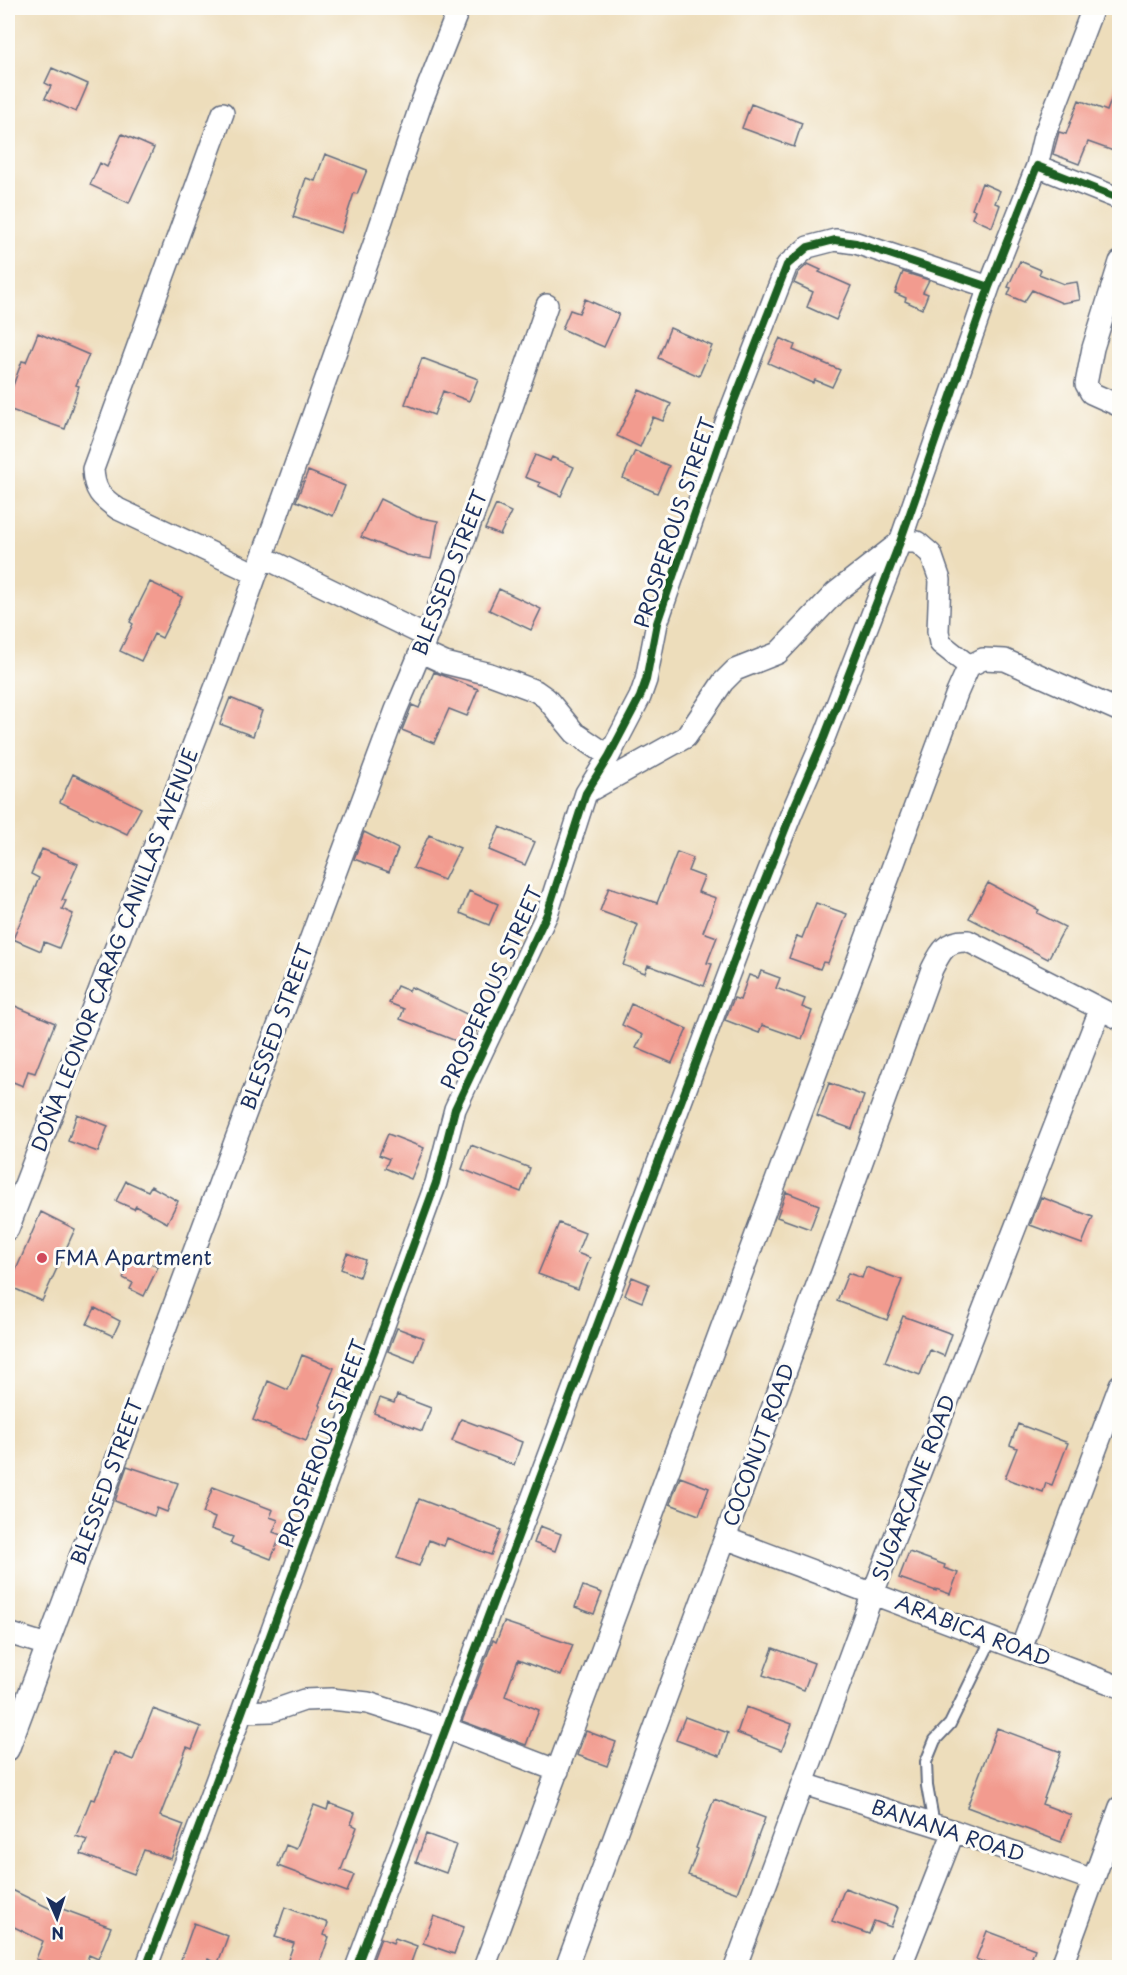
<svg xmlns="http://www.w3.org/2000/svg" width="1127" height="1975" font-family="'Playpen Sans',sans-serif">
<style>
.building{fill:#f29b8f}
.lines{fill:none;stroke-linecap:round;stroke-linejoin:round}
.service-casing{stroke:#646c7f;stroke-width:14}
.minor-casing{stroke:#646c7f;stroke-width:24}
.service{stroke:#fff;stroke-width:10}
.minor{stroke:#fff;stroke-width:21}
.cycleway-casing{stroke:#fdfcf7;stroke-width:11}
.cycleway{stroke:#1b5e20;stroke-width:8}
.poi-dot{fill:#d1495b;stroke:#fdfcf7;stroke-width:2}
.labels{text-anchor:middle;stroke-width:6;stroke-linejoin:round;paint-order:stroke}
.street-label{font-size:20px;fill:#1b2f5e;stroke:#fdfcf7}
.poi-label{font-size:20px;fill:#1b2f5e;stroke:#fdfcf7;text-anchor:start}
</style>
<rect width="100%" height="100%" fill="#fdfcf7"/>
<filter id="ink" filterUnits="userSpaceOnUse"><feTurbulence type="fractalNoise" baseFrequency=".0167" numOctaves="2"/><feDisplacementMap in="SourceGraphic" scale="12" xChannelSelector="R" yChannelSelector="G"/><feConvolveMatrix kernelMatrix="1 2 1 2 8 2 1 2 1" color-interpolation-filters="sRGB"/></filter>
<filter id="wash" filterUnits="userSpaceOnUse"><feTurbulence type="fractalNoise" baseFrequency=".008" numOctaves="4" result="noise"/><feDisplacementMap in="SourceGraphic" scale="24" xChannelSelector="R" yChannelSelector="G"/><feGaussianBlur stdDeviation="1.35" result="paint"/><feColorMatrix in="noise" values="0 0 0 0 0 0 0 0 0 0 0 0 0 0 0 0 0 1.4 0 .05"/><feComposite in="paint" operator="in"/></filter>
<g filter="url(#wash)">
<rect width="100%" height="100%" fill="#edddbb"/>
<g id="blocks">
<path class="building" d="M 52,68 L 88,84 L 76,112 L 45,98 L 51,86 L 45,83 Z
M 1118,81 L 1119,81 L 1119,153 L 1088,142 L 1079,164 L 1053,154 L 1059,132 L 1066,134 L 1079,100 L 1107,111 Z
M 751,104 L 802,123 L 794,147 L 742,128 Z
M 122,134 L 154,148 L 129,203 L 90,185 L 100,163 L 107,167 Z
M 325,154 L 367,170 L 357,194 L 354,193 L 341,233 L 293,217 L 306,178 L 315,181 Z
M 982,183 L 1000,191 L 995,203 L 1000,205 L 992,227 L 972,218 L 975,210 L 972,209 Z
M 1020,261 L 1041,270 L 1039,274 L 1064,284 L 1077,282 L 1080,300 L 1062,303 L 1032,290 L 1024,302 L 1008,295 L 1011,288 L 1008,287 Z
M 808,264 L 821,270 L 819,272 L 851,286 L 836,320 L 807,307 L 813,292 L 794,283 L 798,273 Z
M 903,272 L 929,280 L 923,292 L 928,294 L 922,309 L 905,301 L 906,298 L 895,293 Z
M 585,299 L 619,314 L 604,347 L 562,329 L 570,310 L 579,313 Z
M 670,328 L 712,346 L 699,376 L 658,358 Z
M 38,333 L 89,355 L 76,385 L 79,386 L 65,429 L 8,409 L 8,399 L 22,361 L 26,362 Z
M 780,338 L 795,345 L 793,350 L 840,370 L 832,387 L 815,380 L 813,383 L 768,363 Z
M 422,358 L 478,379 L 469,401 L 443,391 L 434,415 L 405,404 Z
M 639,390 L 671,404 L 663,421 L 653,417 L 640,447 L 617,436 Z
M 635,451 L 669,466 L 657,493 L 623,478 Z
M 535,455 L 550,461 L 552,457 L 574,467 L 561,496 L 539,486 L 540,483 L 525,477 Z
M 308,471 L 345,486 L 333,516 L 296,501 Z
M 380,499 L 417,517 L 438,521 L 431,559 L 407,555 L 361,537 Z
M 496,505 L 511,512 L 500,535 L 485,529 Z
M 150,582 L 182,597 L 162,638 L 154,634 L 141,661 L 120,651 L 133,624 L 130,622 Z
M 499,589 L 541,609 L 531,630 L 489,610 Z
M 434,672 L 478,689 L 467,716 L 449,709 L 434,743 L 402,730 L 412,705 L 419,708 Z
M 230,698 L 262,711 L 253,736 L 220,724 Z
M 73,774 L 141,808 L 127,834 L 60,802 Z
M 500,827 L 535,842 L 525,865 L 489,850 Z
M 364,832 L 398,849 L 389,872 L 354,859 Z
M 429,835 L 460,848 L 444,880 L 413,868 Z
M 42,849 L 78,864 L 62,900 L 66,901 L 62,909 L 73,914 L 59,948 L 44,942 L 41,951 L 13,939 L 39,878 L 31,874 Z
M 677,852 L 693,858 L 688,871 L 704,877 L 698,892 L 716,898 L 703,932 L 717,937 L 707,963 L 712,964 L 704,986 L 648,965 L 645,973 L 623,965 L 638,925 L 600,911 L 609,887 L 657,903 Z
M 988,883 L 1039,910 L 1037,913 L 1065,927 L 1048,959 L 969,918 Z
M 469,891 L 498,904 L 489,925 L 460,913 Z
M 816,903 L 847,914 L 828,963 L 823,962 L 820,969 L 789,958 L 797,936 L 802,938 Z
M 761,971 L 780,978 L 776,988 L 805,999 L 802,1007 L 812,1011 L 802,1039 L 762,1025 L 759,1033 L 725,1020 L 734,998 L 740,1000 L 749,975 L 758,978 Z
M 397,986 L 409,991 L 411,987 L 481,1021 L 469,1046 L 400,1019 L 404,1009 L 389,1003 Z
M 8,1003 L 55,1023 L 35,1073 L 28,1071 L 23,1086 L 8,1080 Z
M 631,1004 L 687,1029 L 672,1063 L 636,1048 L 643,1035 L 622,1025 Z
M 829,1083 L 864,1096 L 852,1129 L 817,1116 Z
M 77,1114 L 108,1126 L 98,1152 L 68,1141 Z
M 388,1134 L 424,1148 L 411,1179 L 385,1168 L 389,1159 L 379,1155 Z
M 471,1145 L 530,1168 L 521,1192 L 462,1169 Z
M 126,1181 L 148,1191 L 151,1186 L 178,1201 L 167,1223 L 136,1206 L 134,1209 L 116,1201 Z
M 786,1192 L 819,1205 L 810,1229 L 777,1217 Z
M 1041,1197 L 1093,1217 L 1082,1244 L 1030,1225 Z
M 41,1212 L 75,1229 L 42,1301 L 9,1286 Z
M 559,1223 L 585,1233 L 577,1253 L 590,1258 L 578,1289 L 538,1274 Z
M 347,1253 L 365,1260 L 359,1277 L 341,1269 Z
M 133,1256 L 158,1267 L 144,1296 L 130,1289 L 133,1283 L 123,1278 Z
M 866,1267 L 902,1280 L 887,1320 L 837,1301 L 848,1273 L 862,1278 Z
M 632,1277 L 649,1284 L 642,1302 L 625,1295 Z
M 95,1308 L 120,1321 L 113,1336 L 87,1324 Z
M 903,1316 L 952,1334 L 944,1356 L 930,1350 L 920,1375 L 885,1362 Z
M 397,1328 L 424,1338 L 415,1362 L 388,1351 Z
M 302,1355 L 334,1368 L 319,1405 L 321,1406 L 306,1441 L 253,1420 L 268,1381 L 288,1390 Z
M 397,1395 L 431,1408 L 422,1431 L 374,1413 L 380,1398 L 394,1403 Z
M 461,1419 L 522,1442 L 514,1465 L 452,1441 Z
M 1018,1424 L 1068,1443 L 1052,1485 L 1046,1483 L 1043,1492 L 1005,1478 L 1017,1448 L 1010,1445 Z
M 127,1466 L 178,1483 L 167,1512 L 157,1508 L 154,1516 L 115,1501 Z
M 680,1477 L 709,1488 L 699,1515 L 670,1504 Z
M 213,1487 L 273,1510 L 270,1517 L 278,1520 L 273,1532 L 281,1535 L 271,1559 L 230,1543 L 233,1537 L 211,1529 L 215,1518 L 203,1513 Z
M 419,1499 L 501,1530 L 491,1555 L 447,1538 L 444,1546 L 429,1540 L 419,1566 L 397,1558 Z
M 540,1526 L 561,1534 L 555,1551 L 534,1543 Z
M 909,1552 L 945,1565 L 944,1568 L 958,1573 L 950,1594 L 936,1589 L 936,1591 L 899,1578 Z
M 583,1586 L 602,1593 L 594,1614 L 575,1607 Z
M 504,1622 L 573,1645 L 561,1676 L 518,1660 L 505,1696 L 539,1710 L 526,1745 L 462,1721 L 493,1640 L 496,1642 Z
M 773,1648 L 814,1663 L 804,1690 L 763,1675 Z
M 746,1707 L 792,1724 L 782,1750 L 737,1733 Z
M 153,1709 L 201,1727 L 192,1749 L 187,1747 L 160,1816 L 184,1825 L 171,1859 L 144,1850 L 134,1874 L 81,1854 L 87,1840 L 76,1836 L 91,1799 L 95,1800 L 114,1752 L 133,1760 Z
M 685,1717 L 728,1733 L 720,1756 L 676,1740 Z
M 997,1728 L 1061,1752 L 1042,1804 L 1071,1815 L 1061,1842 L 967,1807 Z
M 586,1731 L 616,1742 L 607,1766 L 577,1755 Z
M 714,1799 L 765,1818 L 737,1893 L 688,1875 L 698,1849 L 696,1848 Z
M 329,1803 L 355,1813 L 351,1824 L 357,1827 L 341,1870 L 354,1875 L 347,1892 L 278,1866 L 286,1845 L 296,1849 L 314,1805 L 327,1810 Z
M 426,1834 L 456,1845 L 446,1873 L 416,1862 Z
M 8,1888 L 55,1911 L 57,1907 L 111,1927 L 98,1959 L 89,1955 L 84,1968 L 59,1968 L 36,1959 L 43,1941 L 8,1924 Z
M 845,1888 L 898,1908 L 891,1927 L 874,1921 L 869,1934 L 832,1921 Z
M 285,1907 L 328,1923 L 324,1935 L 329,1937 L 318,1968 L 285,1968 L 294,1943 L 275,1937 Z
M 434,1916 L 464,1927 L 454,1954 L 423,1943 Z
M 194,1923 L 228,1936 L 218,1963 L 208,1959 L 205,1968 L 178,1968 Z
M 987,1931 L 1035,1949 L 1028,1968 L 997,1968 L 976,1959 Z
M 381,1938 L 393,1943 L 395,1938 L 417,1946 L 409,1968 L 370,1968 Z"/>
</g>
</g>
<g filter="url(#ink)">
<use href="#blocks" fill-opacity="0" stroke="#646c7f" stroke-width="1.5"/>
<g class="lines">
<g class="service-casing">
<path id="service" d="M 934,1825 L 927,1786 L 926,1762 L 935,1740 L 950,1724 L 992,1638"/>
</g>
<g class="minor-casing">
<path id="minor" d="M 223,113 L 93,469 C 94,491 101,497 118,509 L 256,574
M 1037,166 L 1044,136 L 1093,8
M 1120,262 L 1093,348 L 1086,384 L 1091,393 L 1120,406
M 263,557 L 426,636
M 421,652 L 445,663 L 490,674 L 536,691 L 546,698 L 575,733 L 609,756
M 589,791 L 686,737 L 723,682 L 735,670 L 778,653 L 835,593 L 900,542 L 917,542 L 931,554 L 940,580 L 938,631 L 940,643 L 969,666
M 8,1229 L 222,670 L 373,247 L 421,104 L 459,8
M 725,1538 L 1120,1687
M 8,1633 L 47,1645
M 1021,1649 L 1120,1385
M 242,1712 L 272,1711 L 304,1700 L 331,1699 L 368,1703 L 446,1728 L 558,1771
M 8,1750 L 396,710 C 453,578 501,441 547,305
M 804,1784 L 954,1831 L 1093,1880
M 146,1968 L 242,1712 L 436,1183 L 455,1109 L 547,914 L 586,793 L 609,756 L 640,697 L 646,680 L 657,623 L 729,414 L 787,265 L 808,247 L 835,240 L 856,243 L 989,287
M 356,1968 L 748,923 L 792,812 L 824,738 L 900,542 L 989,287 L 1037,166 L 1120,199
M 484,1968 L 957,693 L 969,666 L 983,659 L 1005,660 L 1120,711
M 566,1968 L 725,1538 L 932,969 C 941,951 946,940 968,941 L 1120,1019
M 735,1968 L 873,1593 L 1100,1010
M 900,1968 L 954,1831
M 1061,1968 L 1120,1807"/>
</g>
<use href="#service" class="service"/>
<use href="#minor" class="minor"/>
<g class="cycleway-casing">
<path id="cycleway" d="M 146,1968 L 242,1712 L 436,1183 L 455,1109 L 547,914 L 586,793 L 609,756 L 640,697 L 646,680 L 657,623 L 729,414 L 787,265 L 808,247 L 835,240 L 856,243 L 989,287
M 356,1968 L 748,923 L 792,812 L 824,738 L 900,542 L 989,287 L 1037,166 L 1120,199"/>
</g>
<use href="#cycleway" class="cycleway"/>
</g>
</g>
<circle class="poi-dot" cx="42" cy="1258" r="6"/>
<g class="labels">
<g class="street-label">
<text transform="translate(675 523) rotate(-72)" y="7">PROSPEROUS STREET</text>
<text transform="translate(450 573) rotate(-69)" y="7">BLESSED STREET</text>
<text transform="translate(115 950) rotate(-69)" y="7">DOÑA LEONOR CARAG CANILLAS AVENUE</text>
<text transform="translate(492 988) rotate(-66)" y="7">PROSPEROUS STREET</text>
<text transform="translate(277 1027) rotate(-70)" y="7">BLESSED STREET</text>
<text transform="translate(323 1444) rotate(-70)" y="7">PROSPEROUS STREET</text>
<text transform="translate(759 1445) rotate(-70)" y="7">COCONUT ROAD</text>
<text transform="translate(107 1482) rotate(-70)" y="7">BLESSED STREET</text>
<text transform="translate(914 1488) rotate(-69)" y="7">SUGARCANE ROAD</text>
<text transform="translate(973 1631) rotate(21)" y="7">ARABICA ROAD</text>
<text transform="translate(948 1831) rotate(18)" y="7">BANANA ROAD</text>
</g>
<g class="poi-label">
<text x="54" y="1265">FMA Apartment</text>
</g>
</g>
<rect width="1127" height="1975" fill="none" stroke="#fdfcf7" stroke-width="30"/>
<g transform="translate(57 1918) rotate(177)" stroke="#fdfcf7" stroke-width="4.5" paint-order="stroke">
<path d="M0-4.5L10 22L0 15L-10 22Z" fill="#1b2f5e"/>
<text y="-9" font-size="16" font-weight="bold" text-anchor="middle" fill="#1b2f5e">N</text>
</g>
</svg>
